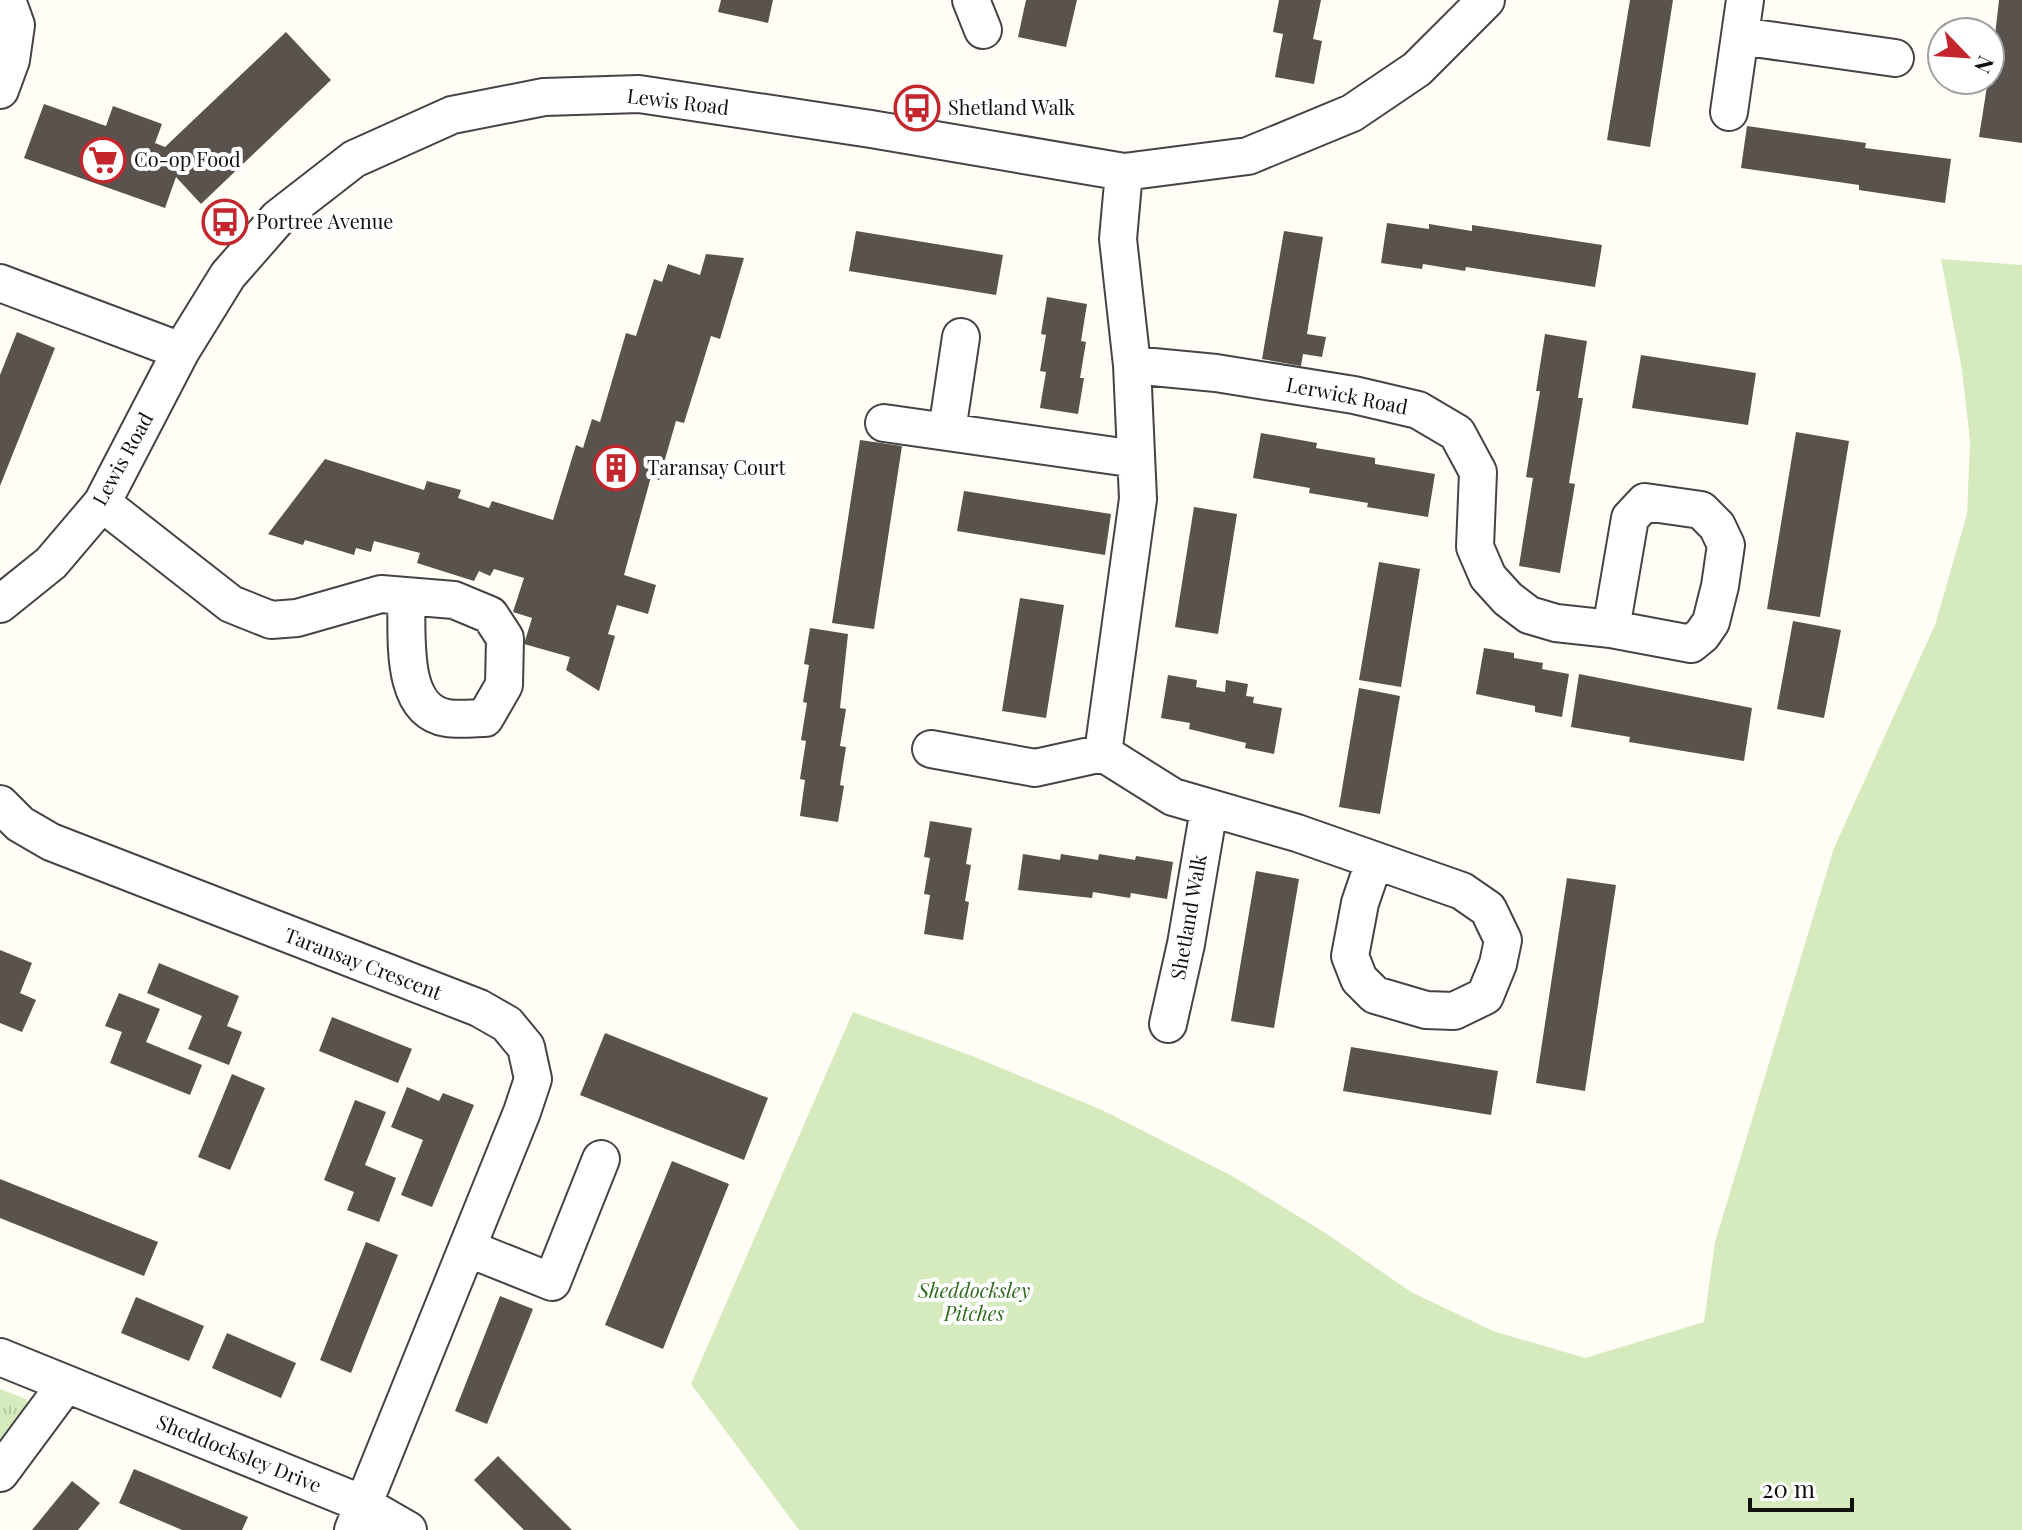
<svg xmlns="http://www.w3.org/2000/svg" width="2022" height="1530" font-family="'Playfair Display',serif">
<style>
.grass{fill:url(#grass-tufts)}
.park{fill:#d5ebbd}
.building{fill:#5a524d}
.lines{fill:none;stroke-linecap:round;stroke-linejoin:round}
.street-casing{stroke:#444;stroke-width:40}
.street{stroke:#fff;stroke-width:36}
.labels{text-anchor:middle;stroke-width:8;stroke-linejoin:round;paint-order:stroke}
.street-label{font-size:20px;fill:#111;stroke:#fff}
.poi-label{font-size:20px;fill:#111;stroke:#fff;text-anchor:start}
.park-label{font-size:20px;font-style:italic;fill:#2f6b1f;stroke:#fff}
</style>
<defs>
<pattern id="grass-tufts" width="24" height="20" patternUnits="userSpaceOnUse" patternTransform="scale(2)"><rect width="24" height="20" fill="#d5ebbd"/><path d="M3 7l-1-3M5 7V3M7 7l1-3M15 17l-1-3M17 17v-4M19 17l1-3" fill="none" stroke="#b6c8a1"/></pattern>
</defs>
<rect width="100%" height="100%" fill="#fffdf5"/>
<path class="grass" d="M 0,1389 L 26,1399 C 32,1417 11,1435 0,1450 Z"/>
<path class="park" d="M 1941,259 L 2022,265 L 2022,1530 L 799,1530 L 691,1384 L 853,1012 L 972,1056 L 1102,1110 L 1234,1177 L 1327,1234 L 1411,1292 L 1493,1331 L 1585,1358 L 1704,1322 L 1715,1242 L 1834,848 L 1935,625 L 1967,514 L 1970,441 L 1962,370 Z"/>
<path class="building" d="M 721,0 L 773,0 L 768,23 L 718,12 Z
M 1026,0 L 1077,0 L 1066,47 L 1018,37 Z
M 1279,0 L 1321,0 L 1313,39 L 1322,41 L 1314,84 L 1275,77 L 1283,34 L 1273,32 Z
M 1630,0 L 1673,0 L 1650,147 L 1607,140 Z
M 1999,0 L 2022,0 L 2022,143 L 1979,137 L 1988,80 L 1990,80 Z
M 286,32 L 331,80 L 201,204 L 176,177 L 165,208 L 24,158 L 44,104 L 106,126 L 113,106 L 162,124 L 155,143 L 165,147 Z
M 1747,126 L 1866,143 L 1865,148 L 1951,159 L 1945,203 L 1859,190 L 1859,185 L 1741,168 Z
M 1387,223 L 1429,229 L 1429,224 L 1472,231 L 1472,225 L 1602,245 L 1595,287 L 1466,267 L 1465,271 L 1423,264 L 1422,269 L 1381,263 Z
M 856,231 L 1003,255 L 996,295 L 849,271 Z
M 1284,231 L 1323,237 L 1307,334 L 1326,337 L 1322,357 L 1303,354 L 1301,366 L 1262,359 Z
M 706,254 L 744,258 L 720,339 L 711,336 L 684,423 L 676,421 L 659,480 L 651,477 L 624,575 L 656,585 L 648,614 L 617,605 L 608,634 L 615,636 L 599,691 L 566,670 L 570,657 L 524,644 L 532,618 L 513,612 L 524,578 L 494,569 L 490,576 L 479,571 L 474,581 L 417,563 L 420,553 L 374,541 L 371,552 L 356,548 L 354,555 L 305,540 L 303,545 L 268,534 L 325,459 L 424,490 L 427,481 L 461,490 L 458,498 L 489,508 L 492,501 L 553,520 L 576,445 L 583,448 L 592,419 L 600,422 L 626,333 L 636,336 L 654,279 L 662,282 L 668,264 L 700,275 Z
M 1047,297 L 1087,304 L 1081,341 L 1086,342 L 1080,378 L 1084,378 L 1078,414 L 1040,408 L 1046,372 L 1040,371 L 1046,335 L 1041,334 Z
M 17,332 L 55,348 L 0,486 L 0,375 Z
M 1545,334 L 1587,341 L 1578,398 L 1583,398 L 1569,483 L 1575,484 L 1560,573 L 1519,566 L 1533,478 L 1526,477 L 1540,391 L 1536,391 Z
M 1641,355 L 1756,373 L 1748,425 L 1632,408 Z
M 1796,432 L 1849,441 L 1820,617 L 1767,609 Z
M 1261,433 L 1317,443 L 1316,448 L 1375,458 L 1375,464 L 1435,474 L 1428,517 L 1367,507 L 1368,503 L 1309,493 L 1310,488 L 1253,478 Z
M 860,440 L 902,446 L 874,629 L 832,623 Z
M 964,491 L 1111,514 L 1105,555 L 957,531 Z
M 1194,507 L 1237,514 L 1218,634 L 1175,627 Z
M 1379,562 L 1420,569 L 1401,687 L 1359,680 Z
M 1020,598 L 1064,605 L 1046,718 L 1002,711 Z
M 1793,621 L 1841,630 L 1824,718 L 1777,709 Z
M 810,628 L 848,634 L 840,708 L 846,709 L 840,746 L 846,747 L 840,785 L 844,786 L 838,822 L 800,816 L 805,780 L 800,779 L 806,741 L 801,740 L 807,703 L 803,702 L 809,665 L 804,664 Z
M 1484,648 L 1514,653 L 1514,658 L 1543,663 L 1542,669 L 1569,674 L 1562,717 L 1535,712 L 1535,706 L 1476,694 Z
M 1579,674 L 1752,708 L 1744,761 L 1629,742 L 1630,737 L 1571,727 Z
M 1168,675 L 1197,680 L 1196,687 L 1225,692 L 1226,680 L 1248,684 L 1246,696 L 1254,697 L 1253,703 L 1282,708 L 1274,754 L 1245,748 L 1246,743 L 1189,729 L 1190,723 L 1161,718 Z
M 1359,688 L 1400,696 L 1380,814 L 1339,807 Z
M 930,821 L 972,828 L 966,864 L 971,865 L 965,901 L 969,902 L 963,940 L 924,934 L 930,895 L 924,894 L 930,858 L 924,857 Z
M 1023,854 L 1060,860 L 1061,854 L 1098,860 L 1099,854 L 1135,860 L 1136,856 L 1173,862 L 1167,899 L 1131,893 L 1130,898 L 1093,892 L 1092,898 L 1018,890 Z
M 1256,871 L 1299,879 L 1274,1028 L 1231,1021 Z
M 1567,878 L 1616,885 L 1585,1091 L 1536,1083 Z
M 0,950 L 32,963 L 20,993 L 36,1000 L 22,1032 L 0,1023 Z
M 159,963 L 239,996 L 227,1026 L 242,1032 L 229,1065 L 188,1049 L 202,1016 L 147,993 Z
M 119,993 L 160,1009 L 146,1042 L 202,1065 L 190,1095 L 110,1063 L 122,1032 L 105,1026 Z
M 332,1017 L 412,1049 L 398,1083 L 319,1051 Z
M 605,1033 L 768,1098 L 744,1160 L 580,1095 Z
M 1351,1047 L 1498,1071 L 1491,1115 L 1343,1091 Z
M 232,1074 L 265,1088 L 230,1170 L 198,1157 Z
M 407,1087 L 439,1101 L 443,1093 L 474,1105 L 432,1207 L 401,1195 L 423,1140 L 391,1127 Z
M 355,1100 L 386,1112 L 365,1165 L 396,1178 L 379,1222 L 347,1210 L 354,1192 L 324,1180 Z
M 672,1161 L 729,1184 L 663,1349 L 605,1325 Z
M 0,1179 L 158,1242 L 144,1276 L 0,1218 Z
M 366,1242 L 398,1255 L 351,1373 L 320,1360 Z
M 500,1296 L 533,1309 L 487,1424 L 455,1411 Z
M 136,1297 L 204,1326 L 189,1361 L 121,1333 Z
M 227,1333 L 296,1363 L 281,1398 L 212,1368 Z
M 498,1456 L 572,1530 L 524,1530 L 474,1480 Z
M 134,1469 L 248,1517 L 242,1530 L 182,1530 L 119,1503 Z
M 72,1481 L 100,1503 L 78,1530 L 32,1530 Z"/>
<g class="lines">
<g class="street-casing">
<path id="street" d="M 971,0 L 983,30
M 1740,36 L 1895,58
M 0,90 L 11,60 L 16,25 L 7,0
M 1729,112 L 1745,0
M 1124,172 L 1118,239 L 1132,365 L 1138,499 L 1103,753 L 1173,797 L 1297,833 L 1462,891 L 1488,909 L 1503,940 L 1498,964 L 1485,996 L 1454,1011 L 1426,1010 L 1375,995 L 1359,979 L 1350,956 L 1360,903 L 1374,862
M 0,283 L 181,351
M 1132,365 L 1216,373 L 1354,395 L 1418,410 L 1457,433 L 1478,472 L 1475,547 L 1488,577 L 1508,599 L 1529,615 L 1556,623 L 1611,629 L 1691,644 L 1702,635 L 1711,622 L 1720,586 L 1726,545 L 1717,526 L 1701,510 L 1645,502 L 1630,518 L 1611,629
M 884,423 L 1136,459
M 947,431 L 961,337
M 102,503 L 231,604 L 271,620 L 297,618 L 381,594 L 454,600 L 490,615 L 505,638 L 504,685 L 485,718 C 473,718 459,720 447,718 C 398,710 408,633 406,596
M 0,604 L 51,563 L 102,503 L 181,351 L 228,275 L 278,218 L 354,159 L 452,115 L 544,97 L 639,94 L 871,129 L 1124,172 L 1248,156 L 1352,113 L 1417,69 L 1486,0
M 931,749 L 1035,768 L 1103,753
M 0,804 L 20,824 L 51,842 L 479,1008 L 507,1024 L 526,1047 L 533,1079 L 522,1112 L 353,1530
M 1168,1024 L 1186,944 L 1209,809
M 467,1248 L 552,1282 L 601,1159
M 0,1357 L 363,1504 L 408,1530
M 0,1473 L 66,1384"/>
</g>
<use href="#street" class="street"/>
</g>
<defs>
<g id="bus-ring" transform="scale(2.3)"><circle r="9.5" fill="#fff" stroke="#c4262e" stroke-width="1.5"/><path d="M-5-6H5V4H4V6H2V4H-2V6H-4V4H-5ZM-3.5-4V0h7V-4ZM-3.5 1.2v1.5H-2V1.2ZM2 1.2v1.5H3.5V1.2Z" fill="#c4262e"/></g>
<g id="supermarket-ring" transform="scale(2.3)"><circle r="9.5" fill="#fff" stroke="#c4262e" stroke-width="1.5"/><path d="M-6-5.5h2.5l.6 2H6L4.5 2H-2.5L-4.4-4H-6ZM-1.5 3.2a1.3 1.3 0 1 0 .1 0ZM3 3.2a1.3 1.3 0 1 0 .1 0Z" fill="#c4262e"/></g>
<g id="building-ring" transform="scale(2.3)"><circle r="9.5" fill="#fff" stroke="#c4262e" stroke-width="1.5"/><path d="M-4-6H4V6H1V3H-1V6H-4ZM-2.5-4.3h1.7v1.8h-1.7ZM.8-4.3h1.7v1.8H.8ZM-2.5-1h1.7V.8h-1.7ZM.8-1h1.7V.8H.8Z" fill="#c4262e"/></g>
</defs>
<g fill-rule="evenodd">
<use href="#bus-ring" x="917" y="108"/>
<use href="#supermarket-ring" x="103" y="160"/>
<use href="#bus-ring" x="225" y="222"/>
<use href="#building-ring" x="616" y="468"/>
</g>
<g class="labels">
<g class="street-label">
<text transform="translate(678 102) rotate(7)" y="7">Lewis Road</text>
<text transform="translate(1347 396) rotate(11)" y="7">Lerwick Road</text>
<text transform="translate(123 459) rotate(-61)" y="7">Lewis Road</text>
<text transform="translate(1189 917) rotate(-80)" y="7">Shetland Walk</text>
<text transform="translate(363 964) rotate(21)" y="7">Taransay Crescent</text>
<text transform="translate(239 1454) rotate(22)" y="7">Sheddocksley Drive</text>
</g>
<g class="poi-label">
<text x="948" y="115">Shetland Walk</text>
<text x="134" y="167">Co-op Food</text>
<text x="256" y="229">Portree Avenue</text>
<text x="647" y="475">Taransay Court</text>
</g>
<g class="park-label">
<text x="974" y="1298">Sheddocksley<tspan x="974" dy="23">Pitches</tspan></text>
</g>
</g>
<g transform="translate(1966 56) rotate(115)"><circle r="38" fill="#ffffff" stroke="#a0a0a0" stroke-width="2"/>
<path d="M0-6L14 30L0 20L-14 30Z" fill="#c4262e"/>
<text y="-12" font-size="22" font-weight="bold" text-anchor="middle" fill="#111111">N</text>
</g>
<path d="M1750 1498v12h102v-12" fill="none" stroke="#111111" stroke-width="4"/>
<text x="1762" y="1498" font-size="24" fill="#111111" stroke="#ffffff" stroke-width="6" paint-order="stroke">20 m</text>
</svg>
